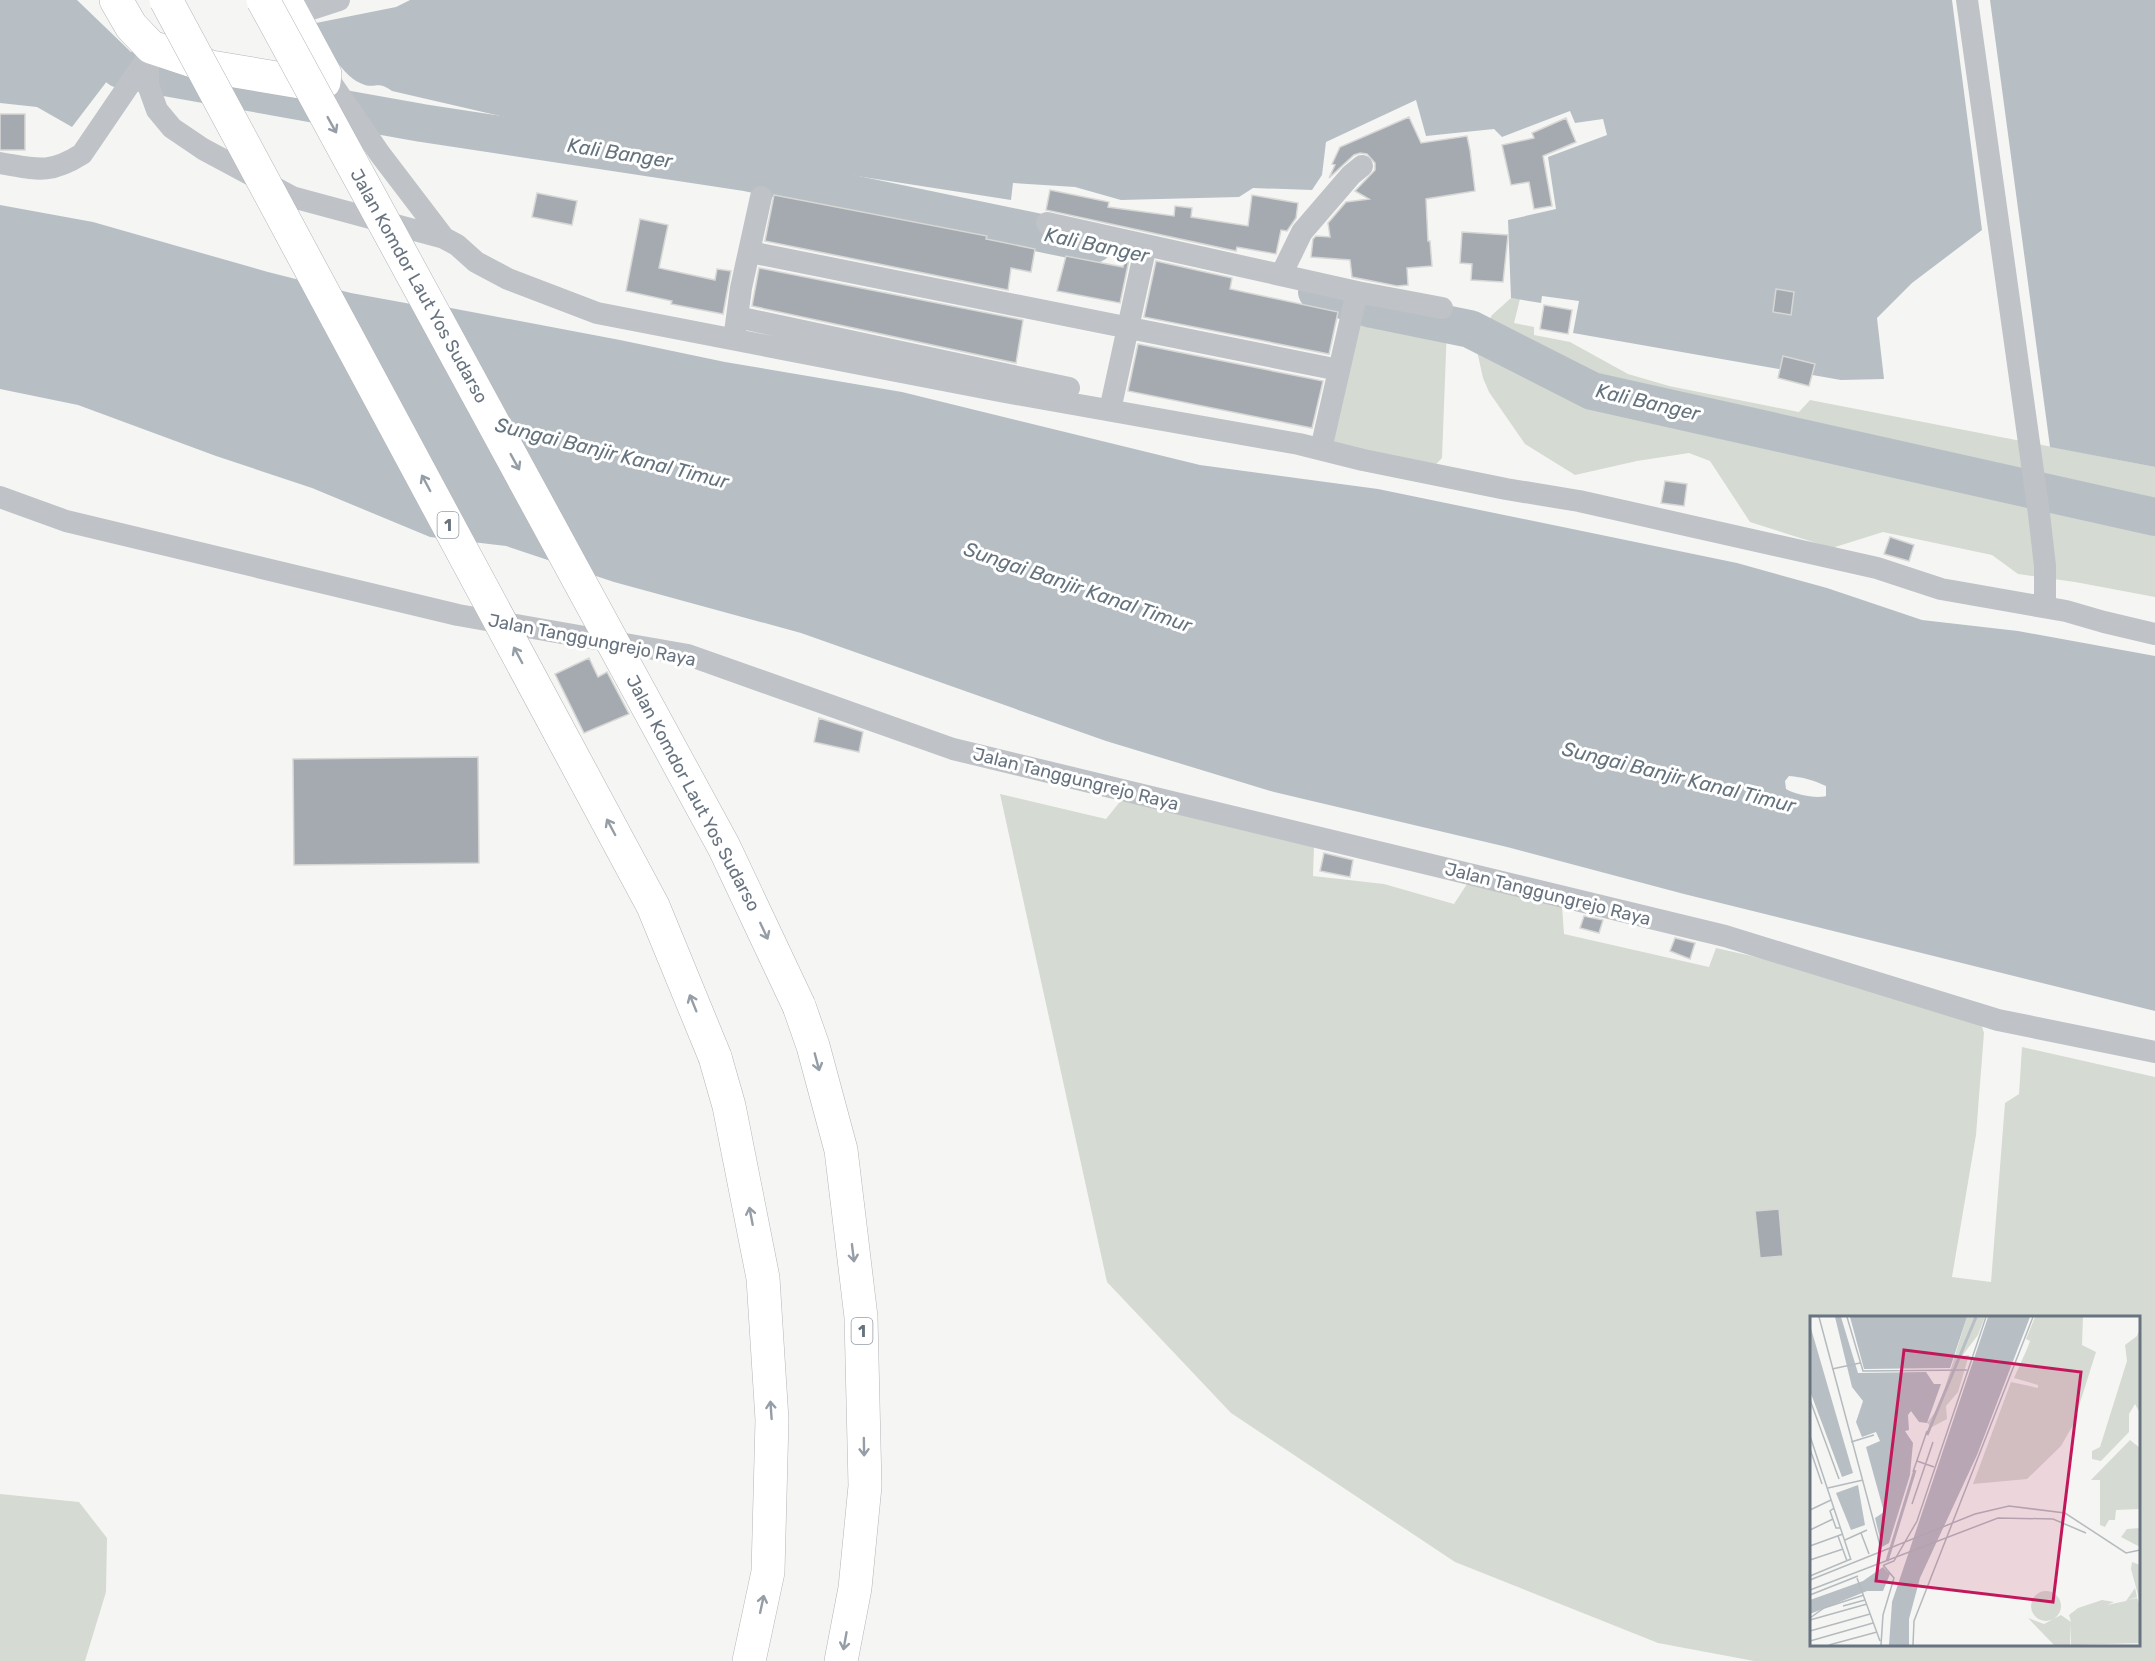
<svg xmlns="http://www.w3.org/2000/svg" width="2155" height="1661" font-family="Rubik,sans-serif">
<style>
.green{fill:#d5dad3;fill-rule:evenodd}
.water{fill:#b7bfc5;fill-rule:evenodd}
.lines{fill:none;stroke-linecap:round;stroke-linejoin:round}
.river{stroke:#b7bfc5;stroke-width:38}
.building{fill:#a4aab0;stroke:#d7d7d5;stroke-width:1.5}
.highway-casing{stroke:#b2b5b8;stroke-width:34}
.street{stroke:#bfc2c6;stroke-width:22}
.highway{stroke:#fff;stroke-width:33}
.highway-bridge-casing{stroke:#b2b5b8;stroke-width:34;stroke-linecap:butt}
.highway-bridge{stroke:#fff;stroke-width:33}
.oneway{stroke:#959da6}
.labels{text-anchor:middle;stroke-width:6;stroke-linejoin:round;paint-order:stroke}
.shield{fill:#fff;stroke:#959da6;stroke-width:1.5}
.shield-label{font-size:16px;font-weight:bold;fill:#687380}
.street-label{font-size:18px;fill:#687380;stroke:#fff}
.water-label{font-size:20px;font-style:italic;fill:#64737d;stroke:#fff}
.inset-river{fill:none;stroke:#b7bfc5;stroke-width:3}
.inset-road{fill:none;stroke:#b4babe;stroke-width:1.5}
.view{fill:#c2185b;fill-opacity:0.15;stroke:#c2185b;stroke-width:3}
.inset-edge{fill:none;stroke:#687380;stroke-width:3}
</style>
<rect width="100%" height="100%" fill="#f5f6f3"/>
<path class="green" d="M 1511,298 L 1520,299 L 1514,323 L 1534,327 L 1534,335 L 1570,342 L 1628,374 L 1669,386 L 1799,412 L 1810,400 L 2155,467 L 2155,597 L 2075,582 L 2018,574 L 1992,555 L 1883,532 L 1832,548 L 1750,522 L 1710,461 L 1689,453 L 1637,461 L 1575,475 L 1525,444 L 1489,392 L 1483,378 L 1477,351 L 1481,335 L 1492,315 Z
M 1362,308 L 1447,326 L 1442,458 L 1436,464 L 1332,444 Z
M 1000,794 L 1106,819 L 1123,798 L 1314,847 L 1313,876 L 1384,884 L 1454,904 L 1467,884 L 1562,905 L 1564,934 L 1709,967 L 1716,948 L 1765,959 L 1981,1023 L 1984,1033 L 1976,1135 L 1952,1277 L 1991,1282 L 2005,1103 L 2019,1094 L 2022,1047 L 2155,1077 L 2155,1661 L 1754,1661 L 1658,1643 L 1455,1562 L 1231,1413 L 1107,1282 ZM 1812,1318 L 2138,1318 L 2138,1644 L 1812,1644 Z
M 0,1494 L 79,1502 L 107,1538 L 106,1592 L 85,1661 L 0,1661 Z"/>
<path class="water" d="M 0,0 L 77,0 L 130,51 L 72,127 L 37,107 L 0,103 Z
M 410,0 L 1952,0 L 1982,230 L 1912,283 L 1877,318 L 1884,379 L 1841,380 L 1573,333 L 1579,301 L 1542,296 L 1541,303 L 1511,298 L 1508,220 L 1556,209 L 1548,157 L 1607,135 L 1603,119 L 1575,123 L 1570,111 L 1502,137 L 1494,129 L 1426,136 L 1416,100 L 1326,142 L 1322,175 L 1312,190 L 1253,188 L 1239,197 L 1121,200 L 1075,187 L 1013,183 L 1011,200 L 556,129 L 392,91 C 377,81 378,88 365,85 C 342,78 324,43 316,23 L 396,7 Z
M 1990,0 L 2155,0 L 2155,467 L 2050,447 Z
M 0,205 L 93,222 L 268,272 L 351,293 L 411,304 L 435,305 L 620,340 L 725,362 L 902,392 L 1200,465 L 1378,489 L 1737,563 L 1827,588 L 1922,620 L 2018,631 L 2155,656 L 2155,1011 L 1684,894 L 1507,847 L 1274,792 L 1106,741 L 801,633 L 614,582 L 506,546 L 430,537 L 312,488 L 216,456 L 78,405 L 0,389 ZM 1789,776 C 1803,777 1813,780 1826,786 L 1826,796 C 1816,799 1794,794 1786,789 L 1785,781 Z"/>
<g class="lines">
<path class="river" d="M 43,0 L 120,69 L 422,123 L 745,172 L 1094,244
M 1317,292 L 1372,309 L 1470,329 L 1592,391 L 2155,517"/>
</g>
<path class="building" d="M 0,114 L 25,114 L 25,150 L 0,150 Z
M 1409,117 L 1421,143 L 1467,136 L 1470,150 L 1475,191 L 1426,199 L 1428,241 L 1430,241 L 1432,266 L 1407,268 L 1408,285 L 1397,286 L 1352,277 L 1350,260 L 1311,257 L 1313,239 L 1316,236 L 1330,237 L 1328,223 L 1346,202 L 1369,199 L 1355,191 L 1375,170 L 1375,163 L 1367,154 L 1360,153 L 1354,155 L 1329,178 L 1335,165 L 1332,164 L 1340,147 Z
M 1566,118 L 1576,142 L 1543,156 L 1552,206 L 1534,209 L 1529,182 L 1511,185 L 1502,145 L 1534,138 L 1532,133 Z
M 1050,190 L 1109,202 L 1108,207 L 1174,216 L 1175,206 L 1192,208 L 1191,217 L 1248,226 L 1252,195 L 1298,203 L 1296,218 L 1287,231 L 1281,230 L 1276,254 L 1237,247 L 1236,251 L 1046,210 Z
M 537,193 L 577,201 L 572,225 L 532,217 Z
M 774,195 L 987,236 L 986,239 L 1035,249 L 1031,272 L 1011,268 L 1008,290 L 765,241 Z
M 640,219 L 668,225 L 659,268 L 715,280 L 717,269 L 731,271 L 723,314 L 671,304 L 672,301 L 626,291 Z
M 1462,232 L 1508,235 L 1503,282 L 1471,280 L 1472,264 L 1460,263 Z
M 1125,254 L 1130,255 L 1120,303 L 1057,291 L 1066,256 L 1123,267 Z
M 1156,261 L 1232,278 L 1230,289 L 1338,312 L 1329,354 L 1144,317 Z
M 759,268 L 1023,320 L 1016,363 L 752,306 Z
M 1776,289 L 1794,292 L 1791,315 L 1773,312 Z
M 1544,305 L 1572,310 L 1568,334 L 1540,329 Z
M 1138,344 L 1323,381 L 1312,428 L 1128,391 Z
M 1783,356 L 1815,364 L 1809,386 L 1778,378 Z
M 1665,481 L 1687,484 L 1684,506 L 1661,503 Z
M 1890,537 L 1914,545 L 1909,561 L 1884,554 Z
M 589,658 L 598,677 L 607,672 L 629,714 L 584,733 L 555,674 Z
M 819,718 L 863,732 L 859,752 L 814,742 Z
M 478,757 L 479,863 L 294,865 L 293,759 Z
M 1324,853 L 1353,860 L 1350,877 L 1320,871 Z
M 1584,916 L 1603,920 L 1599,933 L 1580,928 Z
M 1675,938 L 1695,943 L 1690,959 L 1670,951 Z
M 1779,1209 L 1783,1256 L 1760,1258 L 1755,1211 Z"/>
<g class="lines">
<g class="highway-casing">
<path id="highway" d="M 116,0 L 131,26 L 151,47 L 211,67 L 318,85 L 324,82 L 325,74 L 285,0
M 799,1006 L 813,1046 L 841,1150 L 861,1317 L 865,1486 L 855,1588 L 841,1661
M 715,1057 L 729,1106 L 763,1278 L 772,1420 L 768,1572 L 749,1661"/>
</g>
<path class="street" d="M 1967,0 L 2039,514 L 2045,566 L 2045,607
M 293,15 L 339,0
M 148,60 L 148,85 L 157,110 L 172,128 L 203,149 L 292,197 L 444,238 L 457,245 L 476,262 L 508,279 L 597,313 L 1005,392 L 1299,444 L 1363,460 L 1506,489 L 1579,501 L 1877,568 L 1941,589 L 2066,611 L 2104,622 L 2155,634
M 325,74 L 380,154 L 444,238
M 0,163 C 36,169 49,175 82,154 L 148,57
M 1047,223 L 1357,292 L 1442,308
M 750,252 L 1339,370
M 1281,275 L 1302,232 L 1351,175 L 1362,166
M 737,317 L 1069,388
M 735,332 L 741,288 L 761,197
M 1110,410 L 1146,245
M 1321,449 L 1357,292
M 0,497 L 66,521 L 458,615 L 688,655 L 953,749 L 1725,936 L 1998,1020 L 2155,1052"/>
<use href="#highway" class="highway"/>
<g class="highway-bridge-casing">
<path id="highway-bridge" d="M 166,0 L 653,906 L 715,1057
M 263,0 L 724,847 L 799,1006"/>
</g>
<use href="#highway-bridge" class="highway-bridge"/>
</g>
<defs><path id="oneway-shaft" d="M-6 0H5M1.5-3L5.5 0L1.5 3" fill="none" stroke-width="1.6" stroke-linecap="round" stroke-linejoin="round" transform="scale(1.5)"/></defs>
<g class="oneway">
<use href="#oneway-shaft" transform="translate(332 125) rotate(61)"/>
<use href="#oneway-shaft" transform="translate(515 462) rotate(61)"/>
<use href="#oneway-shaft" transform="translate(426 483) rotate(-118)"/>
<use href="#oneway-shaft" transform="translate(518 655) rotate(-118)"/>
<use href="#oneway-shaft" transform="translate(611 827) rotate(-118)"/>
<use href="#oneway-shaft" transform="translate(764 931) rotate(65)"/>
<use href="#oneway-shaft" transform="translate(693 1003) rotate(-112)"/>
<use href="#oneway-shaft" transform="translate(817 1062) rotate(75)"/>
<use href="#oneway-shaft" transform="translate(751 1216) rotate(-101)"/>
<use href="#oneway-shaft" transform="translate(853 1253) rotate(83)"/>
<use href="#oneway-shaft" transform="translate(771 1410) rotate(-94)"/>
<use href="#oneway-shaft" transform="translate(864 1447) rotate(89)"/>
<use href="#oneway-shaft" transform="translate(762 1604) rotate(-78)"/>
<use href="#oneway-shaft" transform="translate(845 1641) rotate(100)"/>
</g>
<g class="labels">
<g class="shield">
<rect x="437.5" y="512" width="21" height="26" rx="4.5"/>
<rect x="851.5" y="1318" width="21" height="26" rx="4.5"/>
</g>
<g class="shield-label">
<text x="448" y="531">1</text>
<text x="862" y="1337">1</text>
</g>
<g class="street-label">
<text transform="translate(419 286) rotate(61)" y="6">Jalan Komdor Laut Yos Sudarso</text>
<text transform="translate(592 640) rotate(11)" y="6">Jalan Tanggungrejo Raya</text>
<text transform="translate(1076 779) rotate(14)" y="6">Jalan Tanggungrejo Raya</text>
<text transform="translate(693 793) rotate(62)" y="6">Jalan Komdor Laut Yos Sudarso</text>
<text transform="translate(1548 894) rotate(14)" y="6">Jalan Tanggungrejo Raya</text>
</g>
<g class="water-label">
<text transform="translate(620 153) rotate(9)" y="7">Kali Banger</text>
<text transform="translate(1097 245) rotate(12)" y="7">Kali Banger</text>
<text transform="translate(1648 402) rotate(13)" y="7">Kali Banger</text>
<text transform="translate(612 453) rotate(14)" y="7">Sungai Banjir Kanal Timur</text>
<text transform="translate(1078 587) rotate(19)" y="7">Sungai Banjir Kanal Timur</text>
<text transform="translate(1679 777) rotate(14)" y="7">Sungai Banjir Kanal Timur</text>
</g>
</g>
<g transform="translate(1810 1316)">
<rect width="330" height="330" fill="#f5f6f3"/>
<path d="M 157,1 L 175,1 L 168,19 L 152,40 L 159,39 L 148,76 L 136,90 L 137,103 L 122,111 L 117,107 L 129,91 ZM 225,1 L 273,1 L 272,29 L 286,36 L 263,109 L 251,130 L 217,163 L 163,168 L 201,66 L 228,72 L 228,69 L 204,62 L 217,33 L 220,25 L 216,23 ZM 330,12 L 330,97 L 325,88 L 319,98 L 319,116 L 291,145 L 282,143 L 282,135 L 290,131 L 317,45 L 315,29 L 327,20 ZM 320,124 L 330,132 L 330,193 L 306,194 L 305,204 L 299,204 L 295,211 L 290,209 L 290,164 L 281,164 ZM 330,212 L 330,231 L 311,221 L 317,213 ZM 322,246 L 330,249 L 330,286 L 321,253 ZM 325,272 L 327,281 L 318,284 L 327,282 L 330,289 L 330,327 L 261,329 L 261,306 L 260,329 L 244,329 L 218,302 L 234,308 L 251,299 L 261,306 L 259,299 L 268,292 L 292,284 L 304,286 L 297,289 L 316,285 ZM221 290a15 15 0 1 1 30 0a15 15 0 1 1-30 0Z" fill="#d5dad3"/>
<path d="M 25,1 L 31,1 L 48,57 L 116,56 L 124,68 L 131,68 L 117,107 L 109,106 L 101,95 L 98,99 L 99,114 L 95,115 L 103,127 L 100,159 L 79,227 L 72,231 L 65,202 L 74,196 L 56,131 L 70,125 L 66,116 L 52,121 L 46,106 L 53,85 L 42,71 ZM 40,1 L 157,1 L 140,52 L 54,53 ZM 178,1 L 220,1 L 167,139 L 110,262 L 99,303 L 99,329 L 79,329 L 82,286 ZM 0,9 L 43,157 L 32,161 L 0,75 ZM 48,169 L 55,209 L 41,214 L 26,177 ZM 73,251 L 80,258 L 73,275 L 57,275 L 0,298 L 0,284 L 53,265 Z" fill="#b7bfc5"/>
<path class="inset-river" d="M 117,119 L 166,1M 77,245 L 105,154"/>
<path class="inset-road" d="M 9,1 L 71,233M 37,1 L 53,55 L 157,54M 22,53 L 50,47M 0,84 L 29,163M 0,120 L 41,244M 41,126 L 64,119M 0,133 L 12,168M 107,145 L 124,151M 103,156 L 117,115M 18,172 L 53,164M 102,188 L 123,126M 24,192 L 20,195 L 26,212 L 31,212M 0,194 L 21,184M 0,214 L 23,203M 51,217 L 59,238M 28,220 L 37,245M 35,224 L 57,214M 0,230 L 33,218M 0,244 L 33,233M 74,249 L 84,245 L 107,205 L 176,1M 0,260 L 41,243M 47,262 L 70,325M 0,264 L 165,198 L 199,190 L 255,197 L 316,237 L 330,234M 0,274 L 188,202 L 243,203 L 276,217M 0,279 L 48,260M 33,290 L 55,284M 0,302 L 14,292 L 54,279M 0,304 L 57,288M 0,315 L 60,298M 0,325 L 63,307M 19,329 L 67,316M 71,329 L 73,299 L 84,262 L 73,249M 103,329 L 104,305 L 223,1"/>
<path class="view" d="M 94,34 L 271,56 L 243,286 L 66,265 Z"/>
<rect width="330" height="330" class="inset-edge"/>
</g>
</svg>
